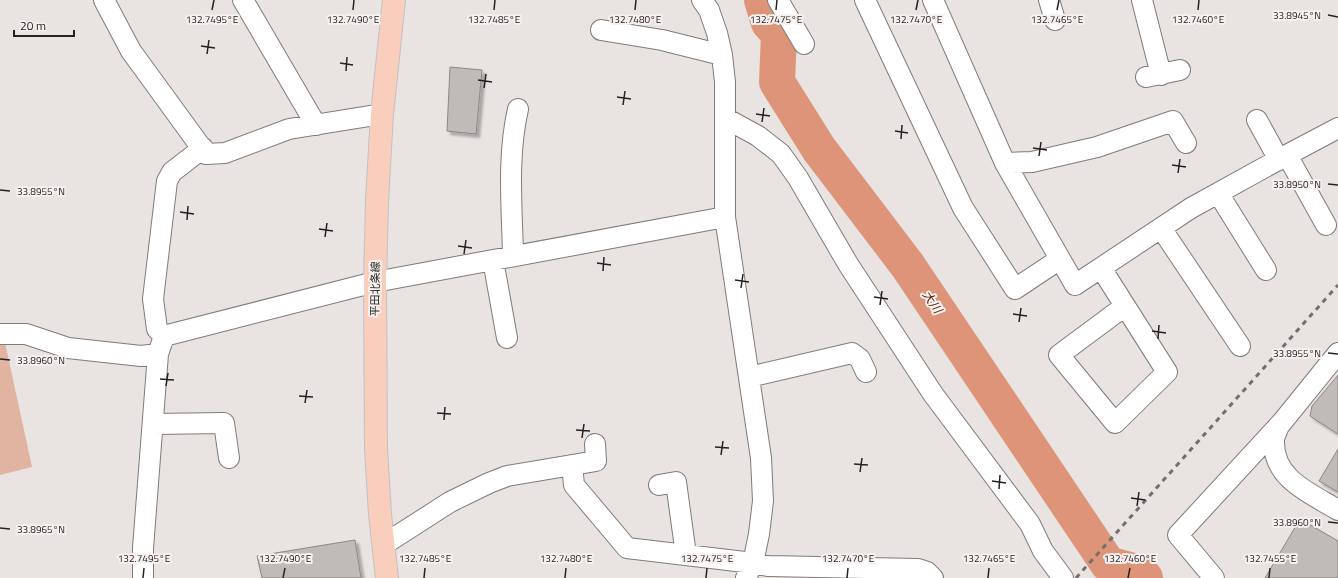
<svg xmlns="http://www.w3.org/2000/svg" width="1338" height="578" font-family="'Titillium Web','Noto Sans JP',sans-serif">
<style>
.green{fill:#e1b4a2}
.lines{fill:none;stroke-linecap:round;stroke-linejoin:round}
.river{stroke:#dd9478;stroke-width:36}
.building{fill:#c0bab8;stroke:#8c8785;filter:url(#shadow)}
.minor-casing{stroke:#807b79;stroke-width:22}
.major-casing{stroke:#c2c1c1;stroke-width:24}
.minor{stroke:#fff;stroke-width:20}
.major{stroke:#facebd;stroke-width:22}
.rail{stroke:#746f6f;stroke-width:3;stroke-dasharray:5 5;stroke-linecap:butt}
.ticks{fill:none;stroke:#252222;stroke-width:1.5}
.labels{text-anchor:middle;stroke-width:4;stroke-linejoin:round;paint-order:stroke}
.street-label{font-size:11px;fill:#252222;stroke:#f6f0ee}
.water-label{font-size:12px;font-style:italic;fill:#612102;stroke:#f6f0ee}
.ticks-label{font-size:10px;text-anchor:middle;fill:#252222;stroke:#f6f0ee;stroke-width:4;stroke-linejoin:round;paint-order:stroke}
</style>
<defs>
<filter id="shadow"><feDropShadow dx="3.5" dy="3.5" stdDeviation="1" flood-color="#0004"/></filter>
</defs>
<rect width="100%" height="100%" fill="#e9e3e1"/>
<path class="green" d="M 4,338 L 32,467 L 0,475 L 0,339 Z"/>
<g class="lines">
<path class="river" d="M 762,0 L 769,23 L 779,34 L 777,82 L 819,149 L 908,266 L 1108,564 L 1141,573 L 1145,578"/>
</g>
<path class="building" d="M 450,67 L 482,70 L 476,134 L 447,131 Z
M 1338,375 L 1338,434 L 1310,416 L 1312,406 Z
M 1338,449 L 1338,492 L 1319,481 Z
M 1300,519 L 1338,541 L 1338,578 L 1265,578 Z
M 355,540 L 361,578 L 262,578 L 257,556 Z"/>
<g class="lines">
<g class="minor-casing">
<path id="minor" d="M 104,0 L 131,51 L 206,154 L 225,153 L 289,129 L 382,114
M 243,0 L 316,125
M 702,0 L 709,10 L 717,33 L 722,55 L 725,82 L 725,217 L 761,458 L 763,501 L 759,534 L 753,563 L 746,578
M 778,0 L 804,44
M 865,0 L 963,208 L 1015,289 L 1060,259
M 933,0 L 1005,163 L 1075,285 L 1191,208 L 1287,155 L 1338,128
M 1049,0 L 1055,20
M 1142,0 L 1161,75
M 601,30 L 662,40 L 722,55
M 1146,77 L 1180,70
M 725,118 L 758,136 L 781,154 L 798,178 L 848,264 L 933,394 L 1030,524 L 1043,551 L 1063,578
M 1257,120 L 1279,160
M 1287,155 L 1326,225
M 1005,163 L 1032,162 L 1097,147 L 1173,121 L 1186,143
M 1218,193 L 1266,270
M 1161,228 L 1240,346
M 513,256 C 512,208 507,157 518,109
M 493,260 L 507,338
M 1101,268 L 1167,372 L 1115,423 L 1059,355 L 1125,306
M 0,334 L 26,334 L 68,348 L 141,356 L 158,354 L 164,336 L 375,282 L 725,217
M 164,336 L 157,329 L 153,299 L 167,181 L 172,172 L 203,148
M 1338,353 L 1279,426 C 1277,431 1274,436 1274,441 C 1273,479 1310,493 1338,510
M 749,377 L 852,353 L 860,359 L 866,372
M 153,424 L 224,423 L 229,458
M 572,465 L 574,485 L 627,548 L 753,563 L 768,566 L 918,569 L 927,572 L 933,578
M 659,485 L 676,482 L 686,555
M 383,545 L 450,502 L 489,483 L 507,476 L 596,461 L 595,444
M 143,578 L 143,548 L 158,354
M 1214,578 L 1178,535 L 1283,421"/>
</g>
<g class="major-casing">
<path id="major" d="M 387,578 L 380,514 L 376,448 L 375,282 L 377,201 L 382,114 L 394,0"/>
</g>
<use href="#minor" class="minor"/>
<use href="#major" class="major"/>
<path class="rail" d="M 1076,578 L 1338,285"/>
</g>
<path class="ticks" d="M 212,10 L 214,0M 353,10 L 354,0M 494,10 L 495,0M 635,10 L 636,0M 776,10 L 777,0M 916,10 L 918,0M 1057,10 L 1059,0M 1198,10 L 1199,0M 1328,15 L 1338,17M 201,46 L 215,48M 207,54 L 209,40M 340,63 L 353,65M 346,71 L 347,57M 478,80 L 492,82M 484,88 L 486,74M 617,97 L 631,99M 623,105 L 625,91M 756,114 L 770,116M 762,122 L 764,108M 895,131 L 908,133M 901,139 L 902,125M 1033,148 L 1047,150M 1039,156 L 1041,142M 1172,165 L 1186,167M 1178,173 L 1180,159M 1328,184 L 1338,185M 0,190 L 10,191M 180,212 L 194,214M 187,220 L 188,206M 319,229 L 333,231M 325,237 L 327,223M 458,246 L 472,248M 464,254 L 466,240M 597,263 L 611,265M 603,271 L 604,257M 735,280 L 749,282M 741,288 L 743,274M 874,297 L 888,299M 880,305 L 882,291M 1013,314 L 1027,316M 1019,322 L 1021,308M 1152,331 L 1166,333M 1158,339 L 1159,325M 1328,353 L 1338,354M 0,359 L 10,360M 160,379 L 174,380M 166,386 L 168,373M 299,396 L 313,397M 305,403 L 307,390M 437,413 L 451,414M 444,420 L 445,407M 576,430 L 590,431M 582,438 L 584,424M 715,447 L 729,448M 721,455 L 723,441M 854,464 L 868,465M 860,472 L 862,458M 992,481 L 1006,483M 999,489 L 1000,475M 1131,498 L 1145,500M 1137,506 L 1139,492M 1328,522 L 1338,523M 0,528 L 10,529M 143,578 L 144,568M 283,578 L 285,568M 424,578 L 425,568M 565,578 L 566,568M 706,578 L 707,568M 847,578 L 848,568M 988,578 L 989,568M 1128,578 L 1130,568M 1269,578 L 1270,568"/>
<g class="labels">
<g class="street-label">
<text transform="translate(375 289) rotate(-89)" y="4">平田北条線</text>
</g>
<g class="water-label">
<text transform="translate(932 302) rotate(56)" y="4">大川</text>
</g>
</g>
<g class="ticks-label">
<text x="1297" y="19">33.8945°N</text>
<text x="212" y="23">132.7495°E</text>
<text x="353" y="23">132.7490°E</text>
<text x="494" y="23">132.7485°E</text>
<text x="635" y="23">132.7480°E</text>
<text x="776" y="23">132.7475°E</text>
<text x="916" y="23">132.7470°E</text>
<text x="1057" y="23">132.7465°E</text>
<text x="1198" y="23">132.7460°E</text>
<text x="1297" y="188">33.8950°N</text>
<text x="41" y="195">33.8955°N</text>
<text x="1297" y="357">33.8955°N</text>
<text x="41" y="364">33.8960°N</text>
<text x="1297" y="526">33.8960°N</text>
<text x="41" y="533">33.8965°N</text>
<text x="144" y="562">132.7495°E</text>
<text x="285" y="562">132.7490°E</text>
<text x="425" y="562">132.7485°E</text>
<text x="566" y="562">132.7480°E</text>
<text x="707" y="562">132.7475°E</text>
<text x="848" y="562">132.7470°E</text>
<text x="989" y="562">132.7465°E</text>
<text x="1130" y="562">132.7460°E</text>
<text x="1270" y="562">132.7455°E</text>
</g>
<path d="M14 30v6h60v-6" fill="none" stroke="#252222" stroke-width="2"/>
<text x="20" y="30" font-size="12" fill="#252222" stroke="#f6f0ee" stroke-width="3" paint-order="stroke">20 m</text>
</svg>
